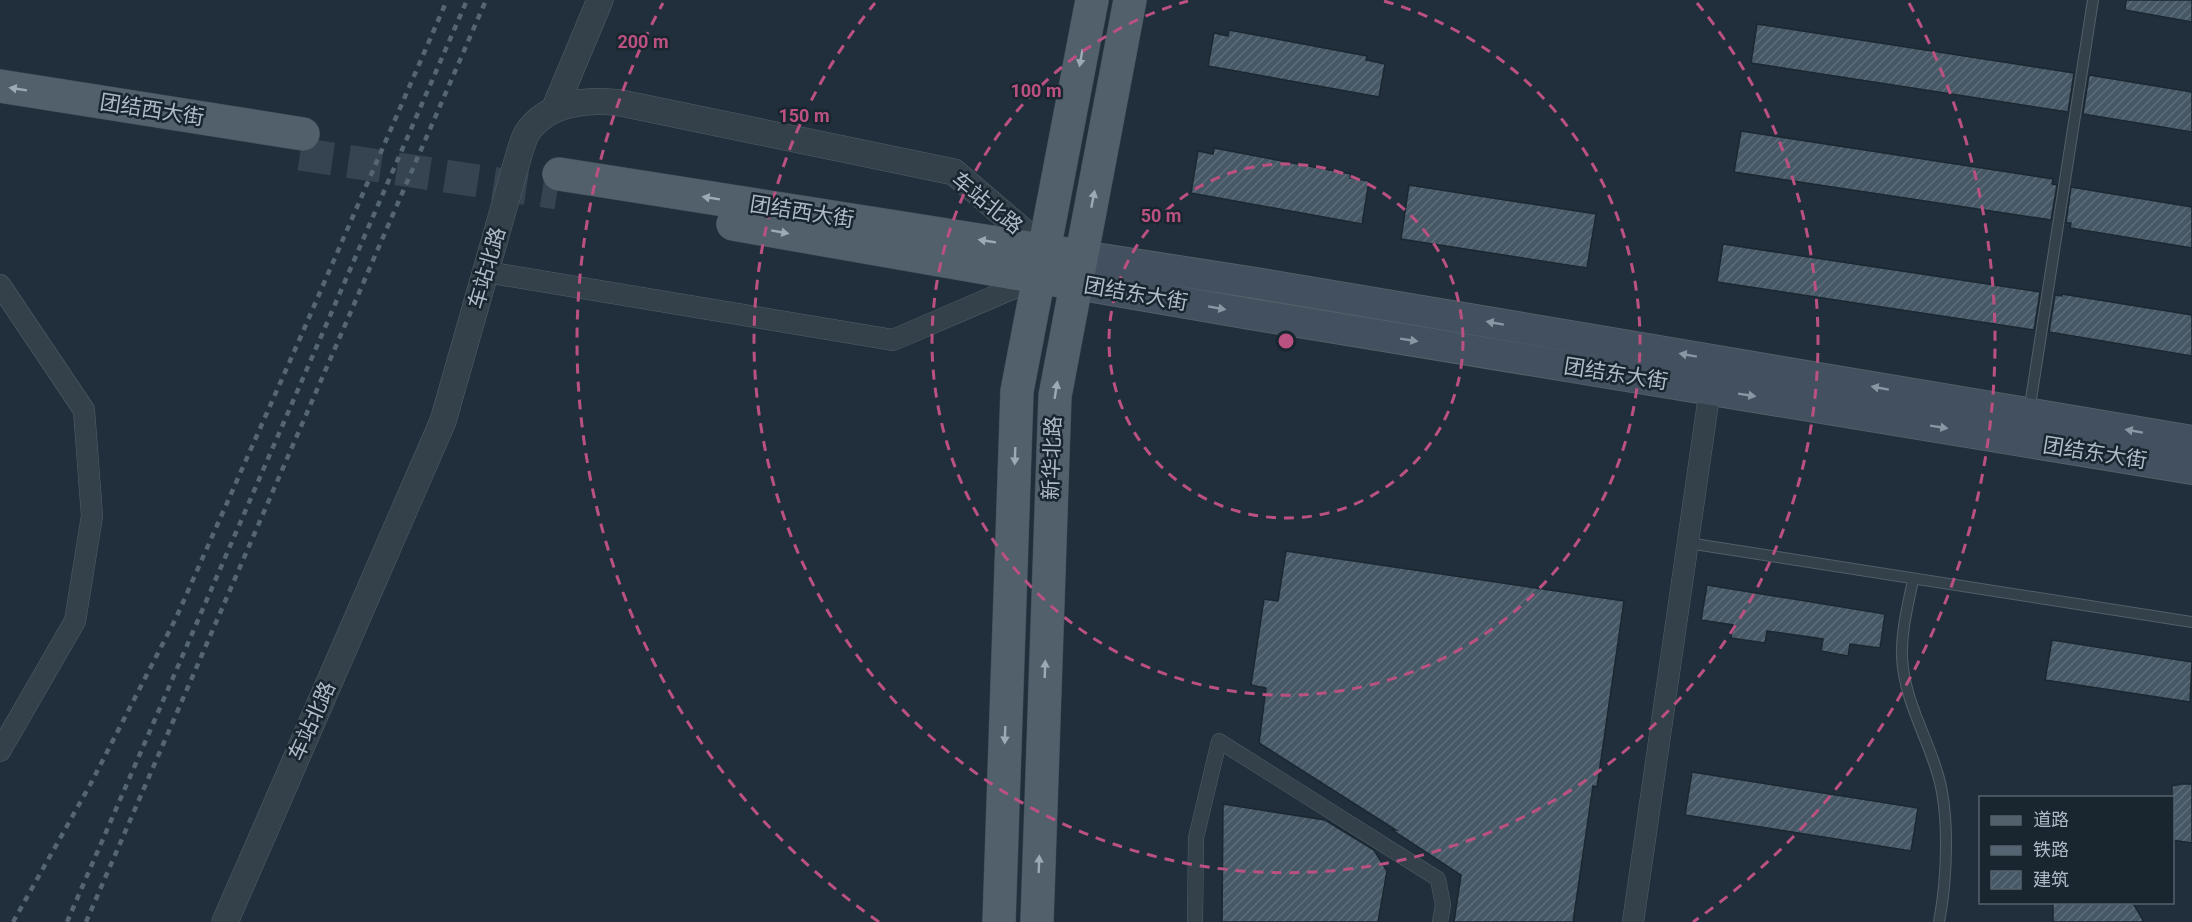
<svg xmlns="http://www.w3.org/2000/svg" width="2192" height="922" font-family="Roboto,'Noto Sans SC',sans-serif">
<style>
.building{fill:url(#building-hatch);stroke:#1b2832;stroke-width:1.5}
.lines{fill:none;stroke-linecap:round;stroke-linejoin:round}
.primary-tunnel{stroke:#354450;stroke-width:33;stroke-dasharray:33 16;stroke-linecap:butt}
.service-casing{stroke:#525f69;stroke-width:12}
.pedestrian-casing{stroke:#525f69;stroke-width:16}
.minor-casing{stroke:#525f69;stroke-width:22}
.tertiary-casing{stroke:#525f69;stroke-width:27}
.secondary-casing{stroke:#525f69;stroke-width:32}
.primary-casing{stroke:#3d4a55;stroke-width:34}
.service{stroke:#34414b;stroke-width:10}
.pedestrian{stroke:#34414b;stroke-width:15}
.minor{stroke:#34414b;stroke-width:21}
.tertiary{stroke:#34414b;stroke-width:26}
.secondary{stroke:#42505f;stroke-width:30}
.primary{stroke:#52606c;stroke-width:33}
.rail{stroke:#566573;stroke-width:4.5;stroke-dasharray:6 6;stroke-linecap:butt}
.oneway{fill:#9caab6}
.oneway2{fill:#8996a3}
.ring{fill:none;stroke:#bb5181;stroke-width:3;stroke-dasharray:10 8}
.labels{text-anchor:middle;stroke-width:5;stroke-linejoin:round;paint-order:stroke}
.street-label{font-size:21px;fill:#afbcc8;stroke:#192630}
.centre{fill:#bb5181;stroke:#192630;stroke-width:3}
.ring-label{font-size:18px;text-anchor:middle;font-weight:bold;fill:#bb5181;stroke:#192630;stroke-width:5;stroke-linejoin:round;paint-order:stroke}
</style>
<defs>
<pattern id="building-hatch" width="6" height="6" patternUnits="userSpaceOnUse" patternTransform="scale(1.5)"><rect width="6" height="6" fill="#465765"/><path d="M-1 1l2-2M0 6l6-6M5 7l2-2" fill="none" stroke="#5e6d7a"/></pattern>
</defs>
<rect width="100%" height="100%" fill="#202f3b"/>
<path class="building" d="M 2126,0 L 2192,0 L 2192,22 L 2125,10 Z
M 1757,24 L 2074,73 L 2068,112 L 1751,63 Z
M 1229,30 L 1367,56 L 1366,60 L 1385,64 L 1379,97 L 1208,66 L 1214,33 L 1228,36 Z
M 2089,75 L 2192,92 L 2192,132 L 2083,114 Z
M 1741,131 L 2053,179 L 2052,184 L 2057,185 L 2051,220 L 1734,172 Z
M 1214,148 L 1351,174 L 1350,178 L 1369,181 L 1362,224 L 1191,193 L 1198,151 L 1213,154 Z
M 1409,185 L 1596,214 L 1587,268 L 1401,239 Z
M 2071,187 L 2192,207 L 2192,248 L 2070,228 L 2071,223 L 2066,223 Z
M 1723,244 L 2040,292 L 2034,330 L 1717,282 Z
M 2062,294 L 2192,315 L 2192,356 L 2049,332 L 2055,295 L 2062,296 Z
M 1286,551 L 1624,601 L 1597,787 L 1593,786 L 1573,922 L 1454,922 L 1461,875 L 1392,830 L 1396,830 L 1259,743 L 1266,688 L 1251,685 L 1264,599 L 1278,601 Z
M 1707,585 L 1885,614 L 1880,648 L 1850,644 L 1848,656 L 1821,651 L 1823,639 L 1767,631 L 1765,643 L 1731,638 L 1733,625 L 1701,620 Z
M 2052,640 L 2192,662 L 2190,702 L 2045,680 Z
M 1692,772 L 1918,808 L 1911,851 L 1685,815 Z
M 2181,784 L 2192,784 L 2192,843 L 2172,840 L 2172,786 Z
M 1223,804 L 1325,820 L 1374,850 L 1387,871 L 1378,922 L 1222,922 Z
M 2053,903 L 2133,903 L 2144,922 L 2053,922 Z"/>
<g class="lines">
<path class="primary-tunnel" d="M 300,154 L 557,193"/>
<g class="service-casing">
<path id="service" d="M 2029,412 L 2093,0
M 1688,543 L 2192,622
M 1913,580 C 1908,605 1901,631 1902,657 C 1904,700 1927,736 1938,775 C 1950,816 1947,880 1939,922"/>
</g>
<g class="pedestrian-casing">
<path id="pedestrian" d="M 1195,922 L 1196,838 L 1219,741 L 1438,879 L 1443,905 L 1440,922"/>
</g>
<g class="minor-casing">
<path id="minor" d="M 486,272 L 893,340 L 1037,278
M 0,285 L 84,410 L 92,516 L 75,621 L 0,751
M 1633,922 L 1710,389"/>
</g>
<g class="tertiary-casing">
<path id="tertiary" d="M 554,110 L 600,0
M 225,922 L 443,421 L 520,151 C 522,145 524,138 527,133 C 547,102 588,99 621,103 L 954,172 L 1045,250"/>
</g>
<g class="secondary-casing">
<path id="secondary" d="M 1082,256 L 1256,283 L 2192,441
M 1076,284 L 1250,314 L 2192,469"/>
</g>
<g class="primary-casing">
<path id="primary" d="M 0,86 L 303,134
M 559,174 L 1067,254
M 733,224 L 1060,281
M 999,922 L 1017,391 L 1092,0
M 1037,922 L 1055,396 L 1130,0"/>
</g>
<use href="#service" class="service"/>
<use href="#pedestrian" class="pedestrian"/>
<use href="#minor" class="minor"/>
<use href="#tertiary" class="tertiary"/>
<use href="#secondary" class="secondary"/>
<use href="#primary" class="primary"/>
<path class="rail" d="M 13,922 L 90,785 L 176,618 L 301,336 L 447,0
M 67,922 L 467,0
M 86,922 L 486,0"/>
</g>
<defs><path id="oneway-solid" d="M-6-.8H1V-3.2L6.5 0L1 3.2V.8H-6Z" transform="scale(1.5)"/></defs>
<g class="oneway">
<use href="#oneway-solid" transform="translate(1081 58) rotate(100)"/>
<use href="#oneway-solid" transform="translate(18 89) rotate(-171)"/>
<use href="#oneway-solid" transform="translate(711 198) rotate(-171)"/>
<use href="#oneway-solid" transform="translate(1093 199) rotate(-79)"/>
<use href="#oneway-solid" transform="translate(780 232) rotate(10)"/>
<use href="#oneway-solid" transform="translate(987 241) rotate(-171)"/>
<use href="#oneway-solid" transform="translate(1056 390) rotate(-81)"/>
<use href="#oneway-solid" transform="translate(1015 456) rotate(92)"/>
<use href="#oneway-solid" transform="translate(1045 669) rotate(-88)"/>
<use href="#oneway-solid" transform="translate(1005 735) rotate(92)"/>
<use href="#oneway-solid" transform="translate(1039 864) rotate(-88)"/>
</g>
<g class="oneway2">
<use href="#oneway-solid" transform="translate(1217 308) rotate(10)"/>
<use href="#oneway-solid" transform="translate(1495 323) rotate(-170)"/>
<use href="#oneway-solid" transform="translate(1409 340) rotate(9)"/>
<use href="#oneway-solid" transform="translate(1688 355) rotate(-170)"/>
<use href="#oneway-solid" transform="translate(1880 388) rotate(-170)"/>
<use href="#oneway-solid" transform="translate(1747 395) rotate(9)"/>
<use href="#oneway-solid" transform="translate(1939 427) rotate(9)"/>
<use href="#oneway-solid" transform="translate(2134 431) rotate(-170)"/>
</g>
<g class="ring">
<circle cx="1286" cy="341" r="177"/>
<path d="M1384 1A354 354 0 1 1 1188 1"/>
<path d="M1697 3A532 532 0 1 1 875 3"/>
<path d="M879 922A709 709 0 0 1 663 3M1909 3A709 709 0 0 1 1693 922"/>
</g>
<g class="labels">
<g class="street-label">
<text transform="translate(152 110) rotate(9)" y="7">团结西大街</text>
<text transform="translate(987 203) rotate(39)" y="7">车站北路</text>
<text transform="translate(802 212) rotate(9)" y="7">团结西大街</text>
<text transform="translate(487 268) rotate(-74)" y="7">车站北路</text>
<text transform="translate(1136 294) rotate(10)" y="7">团结东大街</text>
<text transform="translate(1616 374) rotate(9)" y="7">团结东大街</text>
<text transform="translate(2095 453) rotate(9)" y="7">团结东大街</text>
<text transform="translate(1052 458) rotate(-88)" y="7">新华北路</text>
<text transform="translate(312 721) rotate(-66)" y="7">车站北路</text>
</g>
</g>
<circle cx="1286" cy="341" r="9" class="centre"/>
<g class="ring-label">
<text x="643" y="48">200 m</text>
<text x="1036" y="97">100 m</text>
<text x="804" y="122">150 m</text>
<text x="1161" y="222">50 m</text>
</g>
<rect x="1979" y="796" width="195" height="108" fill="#192630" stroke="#55626d" stroke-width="1.5"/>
<rect x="1991" y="816" width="30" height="9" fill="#52606c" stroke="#55626d" stroke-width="1.5"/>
<text x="2033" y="826" font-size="18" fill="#afbcc8">道路</text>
<rect x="1991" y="846" width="30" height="9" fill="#566573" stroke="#55626d" stroke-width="1.5"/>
<text x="2033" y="856" font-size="18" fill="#afbcc8">铁路</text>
<rect x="1991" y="871" width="30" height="18" fill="url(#building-hatch)" stroke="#55626d" stroke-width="1.5"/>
<text x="2033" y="886" font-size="18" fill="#afbcc8">建筑</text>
</svg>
